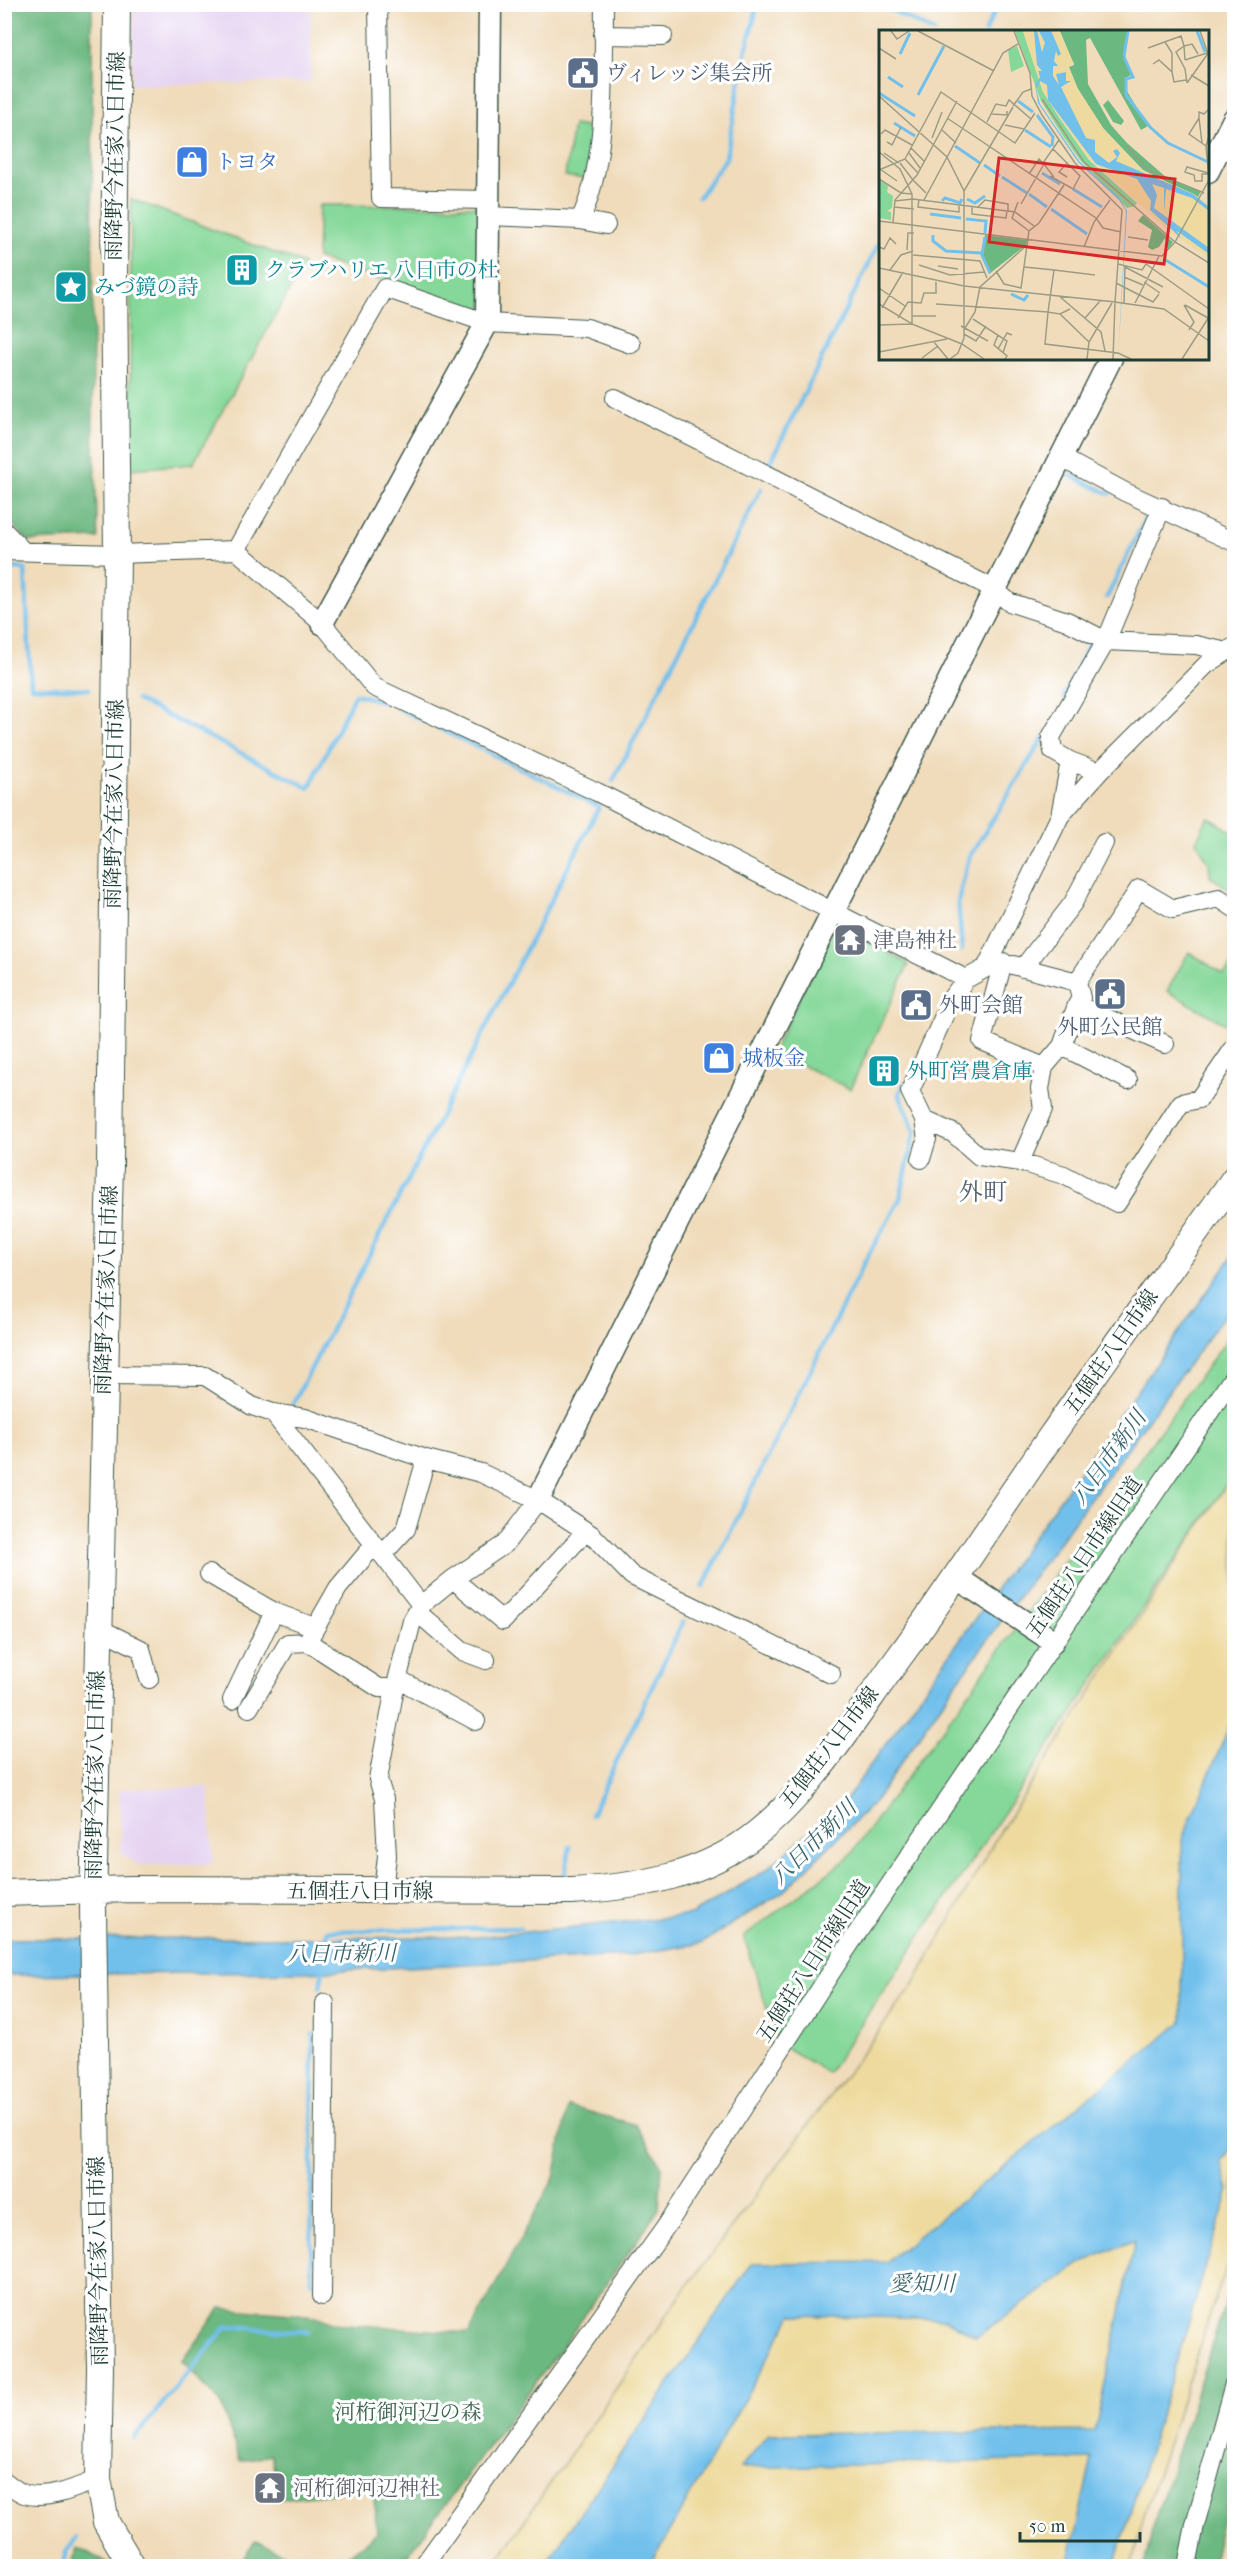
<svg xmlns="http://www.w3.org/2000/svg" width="1239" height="2571" font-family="'IM FELL French Canon','Noto Serif JP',serif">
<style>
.built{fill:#e5d3f1}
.green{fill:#85d899;stroke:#528a66;stroke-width:1.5}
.forest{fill:#6cb881;stroke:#467a5a;stroke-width:1.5}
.sand{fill:#eeda9e;stroke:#868c69;stroke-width:1.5}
.water{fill:#71c0ec;stroke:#487e90;stroke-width:1.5}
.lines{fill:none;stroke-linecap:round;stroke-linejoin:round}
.stream{stroke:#71c0ec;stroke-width:4.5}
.minor-casing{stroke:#3e5548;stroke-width:20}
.tertiary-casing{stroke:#3e5548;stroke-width:25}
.secondary-casing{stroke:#3e5548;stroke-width:28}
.minor{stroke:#fff;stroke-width:18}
.tertiary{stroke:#fff;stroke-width:22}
.secondary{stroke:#fff;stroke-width:26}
.labels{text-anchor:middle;stroke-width:6;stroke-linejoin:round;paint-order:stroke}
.service-label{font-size:21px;fill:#4e5e75;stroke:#fff;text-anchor:start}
.street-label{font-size:21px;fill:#1f3d34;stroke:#fff}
.shop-label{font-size:21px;fill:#366cbe;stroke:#fff;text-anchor:start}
.culture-label{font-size:21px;fill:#0d838f;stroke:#fff;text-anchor:start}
.worship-label{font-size:21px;fill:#5b616d;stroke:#fff;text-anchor:start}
.park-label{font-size:21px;fill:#38644d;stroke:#fff}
.water-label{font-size:22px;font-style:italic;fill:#38646b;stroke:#fff}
.quarter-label{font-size:24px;fill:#52606b;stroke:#fff}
.inset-river{fill:none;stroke:#71c0ec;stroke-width:3}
.inset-road{fill:none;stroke:#9c9c85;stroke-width:1.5}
.view{fill:#d62828;fill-opacity:0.15;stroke:#d62828;stroke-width:3}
.inset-edge{fill:none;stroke:#1f3d34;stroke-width:3}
</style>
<rect width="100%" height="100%" fill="#fff"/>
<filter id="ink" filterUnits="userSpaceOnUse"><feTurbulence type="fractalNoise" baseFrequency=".0167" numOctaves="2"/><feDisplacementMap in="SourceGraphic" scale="12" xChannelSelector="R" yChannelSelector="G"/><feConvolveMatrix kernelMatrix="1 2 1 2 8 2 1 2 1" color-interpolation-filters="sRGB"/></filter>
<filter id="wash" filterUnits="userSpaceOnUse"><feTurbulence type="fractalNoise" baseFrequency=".008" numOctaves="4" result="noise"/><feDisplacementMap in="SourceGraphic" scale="24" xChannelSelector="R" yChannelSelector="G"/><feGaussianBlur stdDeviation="1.35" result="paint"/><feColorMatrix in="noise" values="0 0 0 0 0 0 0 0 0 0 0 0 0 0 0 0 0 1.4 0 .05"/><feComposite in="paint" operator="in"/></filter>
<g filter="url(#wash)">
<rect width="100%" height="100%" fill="#f0dcbb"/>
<path class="built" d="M 134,5 L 311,5 L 311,82 L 132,85 Z
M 209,1787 L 213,1864 L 138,1865 L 121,1853 L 119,1789 Z"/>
<path class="green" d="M 573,125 L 593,128 L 586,179 L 565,176 Z
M 131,199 L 304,264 L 193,464 L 130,469 Z
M 319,205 L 484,206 L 483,316 L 317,258 Z
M 1208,817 L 1234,833 L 1234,893 L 1210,876 L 1209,863 L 1196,841 Z
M 836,924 L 909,964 L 850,1089 L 773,1051 Z
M 1189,952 L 1224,975 L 1234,960 L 1234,1024 L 1232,1028 L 1167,991 Z
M 1234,1330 L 1234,1473 L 828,2073 L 778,2043 L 744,1937 L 848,1858 Z"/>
<path class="forest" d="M 5,4 L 92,5 L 93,423 L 98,538 L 28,541 L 5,516 Z
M 568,2106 L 636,2125 L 662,2167 L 659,2209 L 563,2346 L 400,2566 L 334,2566 L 377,2533 L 373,2488 L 280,2499 L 271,2454 L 240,2461 L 221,2404 L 182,2361 L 220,2308 L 316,2316 L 332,2323 L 469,2333 L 554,2178 Z
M 1234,2276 L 1234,2470 L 1212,2566 L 1144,2566 L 1152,2530 Z
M 256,2540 L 308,2566 L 238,2566 Z
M 77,2548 L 113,2566 L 70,2566 Z"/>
<path class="sand" d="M 1234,1473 L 1234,2250 L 1217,2293 L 1144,2515 L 1131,2566 L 493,2566 L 685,2289 L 914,1984 L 998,1835 Z"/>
<path class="water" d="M 1234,1254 L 1234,1302 L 946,1697 L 875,1801 L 784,1891 L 702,1943 L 625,1956 L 307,1972 L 5,1975 L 4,1939 L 477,1937 L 691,1915 L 765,1871 L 848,1797 Z
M 1234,1715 L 1234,2145 L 1221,2161 L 1229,2190 L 1114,2566 L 1068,2566 L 1092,2459 L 740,2468 L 769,2434 L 1095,2431 L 1135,2240 L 1083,2262 L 976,2337 L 945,2319 L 792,2315 L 650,2566 L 544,2566 L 752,2263 L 886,2262 L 1182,2022 L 1182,1839 Z"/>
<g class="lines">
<path class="stream" d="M 880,4 L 934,32
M 985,32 L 998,4
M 1208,192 L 1216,176
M 699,197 L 726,158 L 744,58 L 758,4
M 768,467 L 880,241
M 1065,473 L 1110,494
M 4,567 L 25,569 L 31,687 L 89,689
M 1107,597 L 1149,512 L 1145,510
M 1064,697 L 1091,639
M 137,700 L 309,788 L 355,694 L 385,702
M 613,781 L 761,489
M 962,950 L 958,901 L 969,858 L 1044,737
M 292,1406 L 599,807 L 398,708
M 703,1587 L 865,1261 L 900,1199 L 915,1131 L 899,1094 L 904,1085
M 591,1815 L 683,1622
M 564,1879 L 570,1847
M 326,1943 L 327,1931 L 520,1928
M 320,1987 L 324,1966
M 311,2281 L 313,2034
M 134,2438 L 227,2326 L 307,2332
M 62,2566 L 67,2550 L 76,2538"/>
</g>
</g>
<g filter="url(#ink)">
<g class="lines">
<g class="minor-casing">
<path id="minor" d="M 378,4 L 381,198 L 489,200
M 603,35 L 663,36
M 489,216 L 580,220 C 609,160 603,70 604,4
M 580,220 L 606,225
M 615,398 L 994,589 L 1009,602 L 1067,621 L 1106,641 L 1196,645 L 1227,652
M 1060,457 L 1125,492 L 1234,542
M 4,531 L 23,551
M 236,550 L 385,288 L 487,323 L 587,328 L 631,344
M 4,551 L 117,554 L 236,550 L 322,623 L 374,687 L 597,792 L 966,979
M 1070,761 L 1060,816 L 986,968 L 966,979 L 953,996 L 910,1091 L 924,1120 L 953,1133 L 979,1156 L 1020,1162 L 1064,1175 L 1117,1203 L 1181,1103 L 1199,1099 L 1234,1048
M 1099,772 L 1070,761 L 1053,751 L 1051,737 L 1106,641 L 1162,507
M 1060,816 L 1099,772 L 1206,665 L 1232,648
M 1003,962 L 982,1041 L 1044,1067 L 1062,1046 L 1077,1005 L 1165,1044
M 1013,965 L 1077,982
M 1023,968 L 1073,903 L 1104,843
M 1077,1005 L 1081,998 L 1077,982 L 1139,889 L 1173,909 L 1219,898 L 1234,908
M 1062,1046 L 1128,1080
M 921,1159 L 927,1139 L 924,1120
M 1020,1162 L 1043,1109 L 1040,1089 L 1044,1067
M 104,1375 L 205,1376 L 252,1406 L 273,1413 L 305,1418 L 426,1459 L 481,1473 L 538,1500 L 592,1535 L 632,1576 L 831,1674
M 273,1413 L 421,1605
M 382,1555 L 406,1529 L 426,1459
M 209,1574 L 274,1612 L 314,1627
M 453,1579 L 503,1621 L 586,1531
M 417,1612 L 462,1651 L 486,1660
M 98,1628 L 141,1649 L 149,1679
M 310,1637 L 338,1588 L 374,1545
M 398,1679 L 476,1721
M 232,1700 L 274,1612
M 249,1708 L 288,1643 L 308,1642 L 379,1688 L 396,1688
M 383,1891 L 387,1856 L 384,1799 L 378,1779 L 394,1693 L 412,1621 L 421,1605 L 453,1579 L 505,1544 L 538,1500
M 322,2296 L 325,2003
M 4,2481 C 10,2485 18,2492 24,2494 C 48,2501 76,2488 98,2479
M 423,2566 L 667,2225 L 843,1954 L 1234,1376
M 1187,2566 L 1195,2525 L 1234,2384"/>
</g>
<g class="tertiary-casing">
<path id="tertiary" d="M 1208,171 L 1234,119
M 322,623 L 487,323 L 490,4
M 538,1500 L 1111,358
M 957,1578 L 1053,1641"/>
</g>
<g class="secondary-casing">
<path id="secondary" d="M 117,4 L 114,277 L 117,554 L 110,1163 L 93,1909 L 100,2368 L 98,2479 L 106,2522 L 132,2566
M 4,1893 L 131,1889 L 572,1891 C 638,1887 704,1876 757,1833 C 812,1790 858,1713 900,1656 C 953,1584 1001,1508 1052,1435 C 1112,1349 1174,1264 1234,1179"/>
</g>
<use href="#minor" class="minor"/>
<use href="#tertiary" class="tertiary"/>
<use href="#secondary" class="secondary"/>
</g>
</g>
<defs>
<g id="civic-square" transform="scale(1.725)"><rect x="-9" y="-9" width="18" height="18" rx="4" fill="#5c6f8a" stroke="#fff"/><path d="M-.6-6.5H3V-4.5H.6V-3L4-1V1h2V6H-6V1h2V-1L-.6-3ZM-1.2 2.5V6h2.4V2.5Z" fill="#fff"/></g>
<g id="shop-square" transform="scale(1.725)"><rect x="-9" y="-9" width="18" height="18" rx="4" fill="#3f7fe0" stroke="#fff"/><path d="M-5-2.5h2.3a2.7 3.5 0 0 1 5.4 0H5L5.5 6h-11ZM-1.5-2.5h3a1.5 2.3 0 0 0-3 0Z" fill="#fff"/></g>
<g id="building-square" transform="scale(1.725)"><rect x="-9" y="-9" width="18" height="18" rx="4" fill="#0f9aa8" stroke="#fff"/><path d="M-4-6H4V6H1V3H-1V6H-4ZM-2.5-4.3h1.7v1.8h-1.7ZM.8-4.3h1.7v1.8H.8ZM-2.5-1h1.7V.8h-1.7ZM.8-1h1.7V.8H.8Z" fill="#fff"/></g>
<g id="sight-square" transform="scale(1.725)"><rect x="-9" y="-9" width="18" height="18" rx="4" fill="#0f9aa8" stroke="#fff"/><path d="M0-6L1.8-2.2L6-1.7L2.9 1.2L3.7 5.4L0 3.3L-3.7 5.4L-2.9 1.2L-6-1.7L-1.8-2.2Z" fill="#fff"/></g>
<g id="temple-square" transform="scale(1.725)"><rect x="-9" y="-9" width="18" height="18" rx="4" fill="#6b7280" stroke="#fff"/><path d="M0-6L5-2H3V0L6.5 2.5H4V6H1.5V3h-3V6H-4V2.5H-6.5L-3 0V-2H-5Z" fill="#fff"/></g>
</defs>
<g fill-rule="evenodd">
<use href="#civic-square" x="583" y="73"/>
<use href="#shop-square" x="192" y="162"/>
<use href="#building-square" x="242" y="270"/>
<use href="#sight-square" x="71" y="287"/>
<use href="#temple-square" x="850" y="940"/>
<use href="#civic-square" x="1110" y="994"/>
<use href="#civic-square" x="916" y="1005"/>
<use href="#shop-square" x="719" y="1058"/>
<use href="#building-square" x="884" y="1071"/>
<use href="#temple-square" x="270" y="2488"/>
</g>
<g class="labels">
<g class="service-label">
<text x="606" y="80">ヴィレッジ集会所</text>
<text x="939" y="1012">外町会館</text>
<text x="1110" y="1034" text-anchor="middle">外町公民館</text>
</g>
<g class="street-label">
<text transform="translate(115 156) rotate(-89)" y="7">雨降野今在家八日市線</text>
<text transform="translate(114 804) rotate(-89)" y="7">雨降野今在家八日市線</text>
<text transform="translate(106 1290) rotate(-88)" y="7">雨降野今在家八日市線</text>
<text transform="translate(1111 1352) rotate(-55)" y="7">五個荘八日市線</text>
<text transform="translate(1084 1557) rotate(-56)" y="7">五個荘八日市線旧道</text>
<text transform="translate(829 1747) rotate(-52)" y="7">五個荘八日市線</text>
<text transform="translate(95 1775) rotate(-89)" y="7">雨降野今在家八日市線</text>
<text x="360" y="1898">五個荘八日市線</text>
<text transform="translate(813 1961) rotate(-57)" y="7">五個荘八日市線旧道</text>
<text transform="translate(98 2261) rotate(-91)" y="7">雨降野今在家八日市線</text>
</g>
<g class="shop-label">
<text x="215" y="169">トヨタ</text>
<text x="742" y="1065">城板金</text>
</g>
<g class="culture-label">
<text x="265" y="277">クラブハリエ 八日市の杜</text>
<text x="94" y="294">みづ鏡の詩</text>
<text x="907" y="1078">外町営農倉庫</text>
</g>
<g class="worship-label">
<text x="873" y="947">津島神社</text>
<text x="293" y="2495">河桁御河辺神社</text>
</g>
<g class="park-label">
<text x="408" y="2419">河桁御河辺の森</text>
</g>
<g class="water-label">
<text transform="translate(1108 1457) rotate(-54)" y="8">八日市新川</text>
<text transform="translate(813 1842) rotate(-45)" y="8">八日市新川</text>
<text transform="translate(341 1953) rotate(-1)" y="8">八日市新川</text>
<text x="922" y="2291">愛知川</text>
</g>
<g class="quarter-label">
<text x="983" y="1200">外町</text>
</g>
</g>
<g transform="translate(879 30)">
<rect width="330" height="330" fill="#f0dcbb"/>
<path d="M 136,1 L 144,1 L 164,62 L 181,89 L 210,130 L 258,173 L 256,176 L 248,178 L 201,130 L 184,106 L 162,71 ZM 138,16 L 145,36 L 132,42 L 129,20 ZM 0,150 L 9,156 L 8,162 L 14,166 L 13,178 L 8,181 L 12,182 L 12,190 L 0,188 Z" fill="#85d899"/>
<path d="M 181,1 L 249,1 L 246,26 L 252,45 L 246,48 L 246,58 L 269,96 L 262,100 L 211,8 L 207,10 L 209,54 L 232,95 L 248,113 L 288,148 L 322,161 L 319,167 L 264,140 L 224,98 L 199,59 L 190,37 L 195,35 ZM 229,70 L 245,91 L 242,95 L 234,92 L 224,75 ZM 264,185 L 294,212 L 289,219 L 286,208 L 280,217 L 273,220 L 269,217 L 273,200 L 259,191 ZM 106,205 L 148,210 L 147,215 L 110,244 L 102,223 Z" fill="#6cb881"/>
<path d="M 144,1 L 180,1 L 195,34 L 189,36 L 197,56 L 224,98 L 263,141 L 315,164 L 330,176 L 330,228 L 291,202 L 205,123 L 164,62 Z" fill="#eeda9e"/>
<path d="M 155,1 L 158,1 L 163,22 L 166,13 L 160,1 L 172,1 L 174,5 L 182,24 L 179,26 L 177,21 L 175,31 L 179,36 L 174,36 L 174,46 L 180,55 L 177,44 L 187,42 L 187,51 L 192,51 L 182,57 L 207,108 L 216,110 L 216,122 L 230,133 L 238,127 L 234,121 L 238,119 L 241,123 L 237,131 L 314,164 L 330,177 L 330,181 L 313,168 L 287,159 L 285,182 L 285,158 L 273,154 L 278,165 L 275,178 L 330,218 L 330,224 L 298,201 L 302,208 L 271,180 L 272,171 L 258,149 L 217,134 L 169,70 L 168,55 L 161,51 L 157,58 L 161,74 L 200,131 L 240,168 L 248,181 L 239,329 L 247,181 L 240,170 L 199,132 L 159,73 L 156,55 L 161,47 L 159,41 L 163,41 L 158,35 Z" fill="#71c0ec"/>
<path class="inset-river" d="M 318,1 L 326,22M 21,24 L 31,3M 245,26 L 249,1M 245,27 L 254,47 L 247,49 L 247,65 L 271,97 L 289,113 L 329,132M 9,47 L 24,57M 0,63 L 36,86M 39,65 L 65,16M 139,71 L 154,82M 158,85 L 174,107 L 173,116M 15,93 L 36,106M 146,100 L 172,117M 76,116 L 101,133M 105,135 L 121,146M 163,143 L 181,154M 123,147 L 148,163M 194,159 L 223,177M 150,164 L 168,177M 88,169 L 96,173 L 106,166M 63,171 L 66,168 L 81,173 L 83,169M 172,179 L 208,204M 51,184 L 82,188M 87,189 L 107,191 L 106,203M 54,205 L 54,211 L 67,221 L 102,223M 106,207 L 103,225 L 111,243M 285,229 L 330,257M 132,264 L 145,270 L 149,265"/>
<path class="inset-road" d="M 12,1 L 18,9 L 30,1M 39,1 L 115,41M 135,1 L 151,43 L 153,66 L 163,85 L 196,133 L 243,180 L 236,272 L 285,279 L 330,311M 321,1 L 329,24M 286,12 L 293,23 L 293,42M 0,18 L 17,29M 269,18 L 302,6 L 305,16 L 297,22 L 306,39 L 308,53M 306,30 L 305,16 L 313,14 L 319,24M 306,30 L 328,23M 274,34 L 280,30 L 293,42 L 295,52 L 307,50M 312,45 L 330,56M 308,53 L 330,22M 0,66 L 68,127 L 85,161 L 85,308 L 79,323 L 71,329M 163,69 L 205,132 L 296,212 L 330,233M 134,76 L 144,62 L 152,59M 113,84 L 128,85 L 128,81M 68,88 L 217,188 L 224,198 L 242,202M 320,88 L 320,82 L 325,84 L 330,79M 108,92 L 117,74 L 127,76 L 130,70 L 152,89M 126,95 L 145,99M 63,100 L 77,113M 2,104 L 6,100 L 33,115M 330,106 L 327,116 L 330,149M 53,108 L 63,82M 8,112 L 13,115 L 22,97M 323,113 L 320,88 L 310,104 L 327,116M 248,116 L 269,140 L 325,163M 32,118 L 45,131M 174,119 L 188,133 L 180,142 L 188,147M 0,122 L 21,139 L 33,164 L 33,294 L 0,274M 5,123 L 20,133M 30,123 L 41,138M 26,129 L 39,143M 21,133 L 34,150M 1,139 L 18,151M 0,140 L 26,129 L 62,62 L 136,113 L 156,83M 329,143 L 308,137 L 306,142 L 315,145 L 316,151 L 323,151 L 323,144 L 329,144M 150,144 L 160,129 L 164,133M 171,146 L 194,159 L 201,146 L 188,133M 175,147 L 164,133 L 180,110M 0,149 L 22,163 L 33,164M 34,150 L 47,163M 85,161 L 134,77M 40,169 L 39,177 L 80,182 L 80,175M 45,170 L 124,23 L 139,14M 16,171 L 34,169 L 136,182 L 155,196M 139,172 L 133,188 L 150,201M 142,174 L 165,134M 93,176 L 93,184 L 127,188 L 128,181M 15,177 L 35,179M 99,177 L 106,170 L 129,174 L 129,181M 0,191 L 283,226 L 296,212 L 330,150M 14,192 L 16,170 L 38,145 L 78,71M 249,207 L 269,210M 0,217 L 5,219 L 11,208 L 17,214M 205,217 L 215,192 L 231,170M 28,220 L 29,203 L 35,203M 34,225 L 101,231 L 108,248M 239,234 L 263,240 L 267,234 L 330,279M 40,235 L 71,245 L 105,242M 59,236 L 79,239M 246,237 L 284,257M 0,238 L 85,256 L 236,272 L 234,329M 11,240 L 22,225 L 34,221M 175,240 L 216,245M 117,241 L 125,254 L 142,258 L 150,201 L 160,193 L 185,155M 245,247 L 264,255M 265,252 L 281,263M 237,253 L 274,272 L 280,264M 0,258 L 26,276M 180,266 L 222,302 L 226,321M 256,273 L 280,226M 57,274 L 169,282 L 175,240 L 145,237M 245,274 L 246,235M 305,275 L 315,292 L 310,300M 306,275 L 329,288M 3,278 L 24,242M 191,279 L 181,284 L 169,282 L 166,314 L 239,323 L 252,329M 181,284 L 210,312M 33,286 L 57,286M 19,288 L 29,272 L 42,273 L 45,263 L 57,263 L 57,252M 206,288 L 222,270M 94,289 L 128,311 L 124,323M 0,295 L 33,294 L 83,314 L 105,329M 82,296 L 109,311M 86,298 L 96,282 L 101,257 L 148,215M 85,304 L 97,311 L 107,296M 119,305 L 115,315 L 128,326 L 126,329M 55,312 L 69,329M 119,319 L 128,303 L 133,305M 0,322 L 68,309M 43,328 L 59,316M 208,329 L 210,312 L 233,273M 303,329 L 330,287"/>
<path class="view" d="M 120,128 L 296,149 L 285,234 L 110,212 Z"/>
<rect width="330" height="330" class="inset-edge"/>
</g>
<rect width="1239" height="2571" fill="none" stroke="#fff" stroke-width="24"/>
<path d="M1020 2532v9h120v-9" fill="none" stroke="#1f3d34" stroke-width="3"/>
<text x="1029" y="2532" font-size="18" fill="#1f3d34" stroke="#ffffff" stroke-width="4.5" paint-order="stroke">50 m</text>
</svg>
